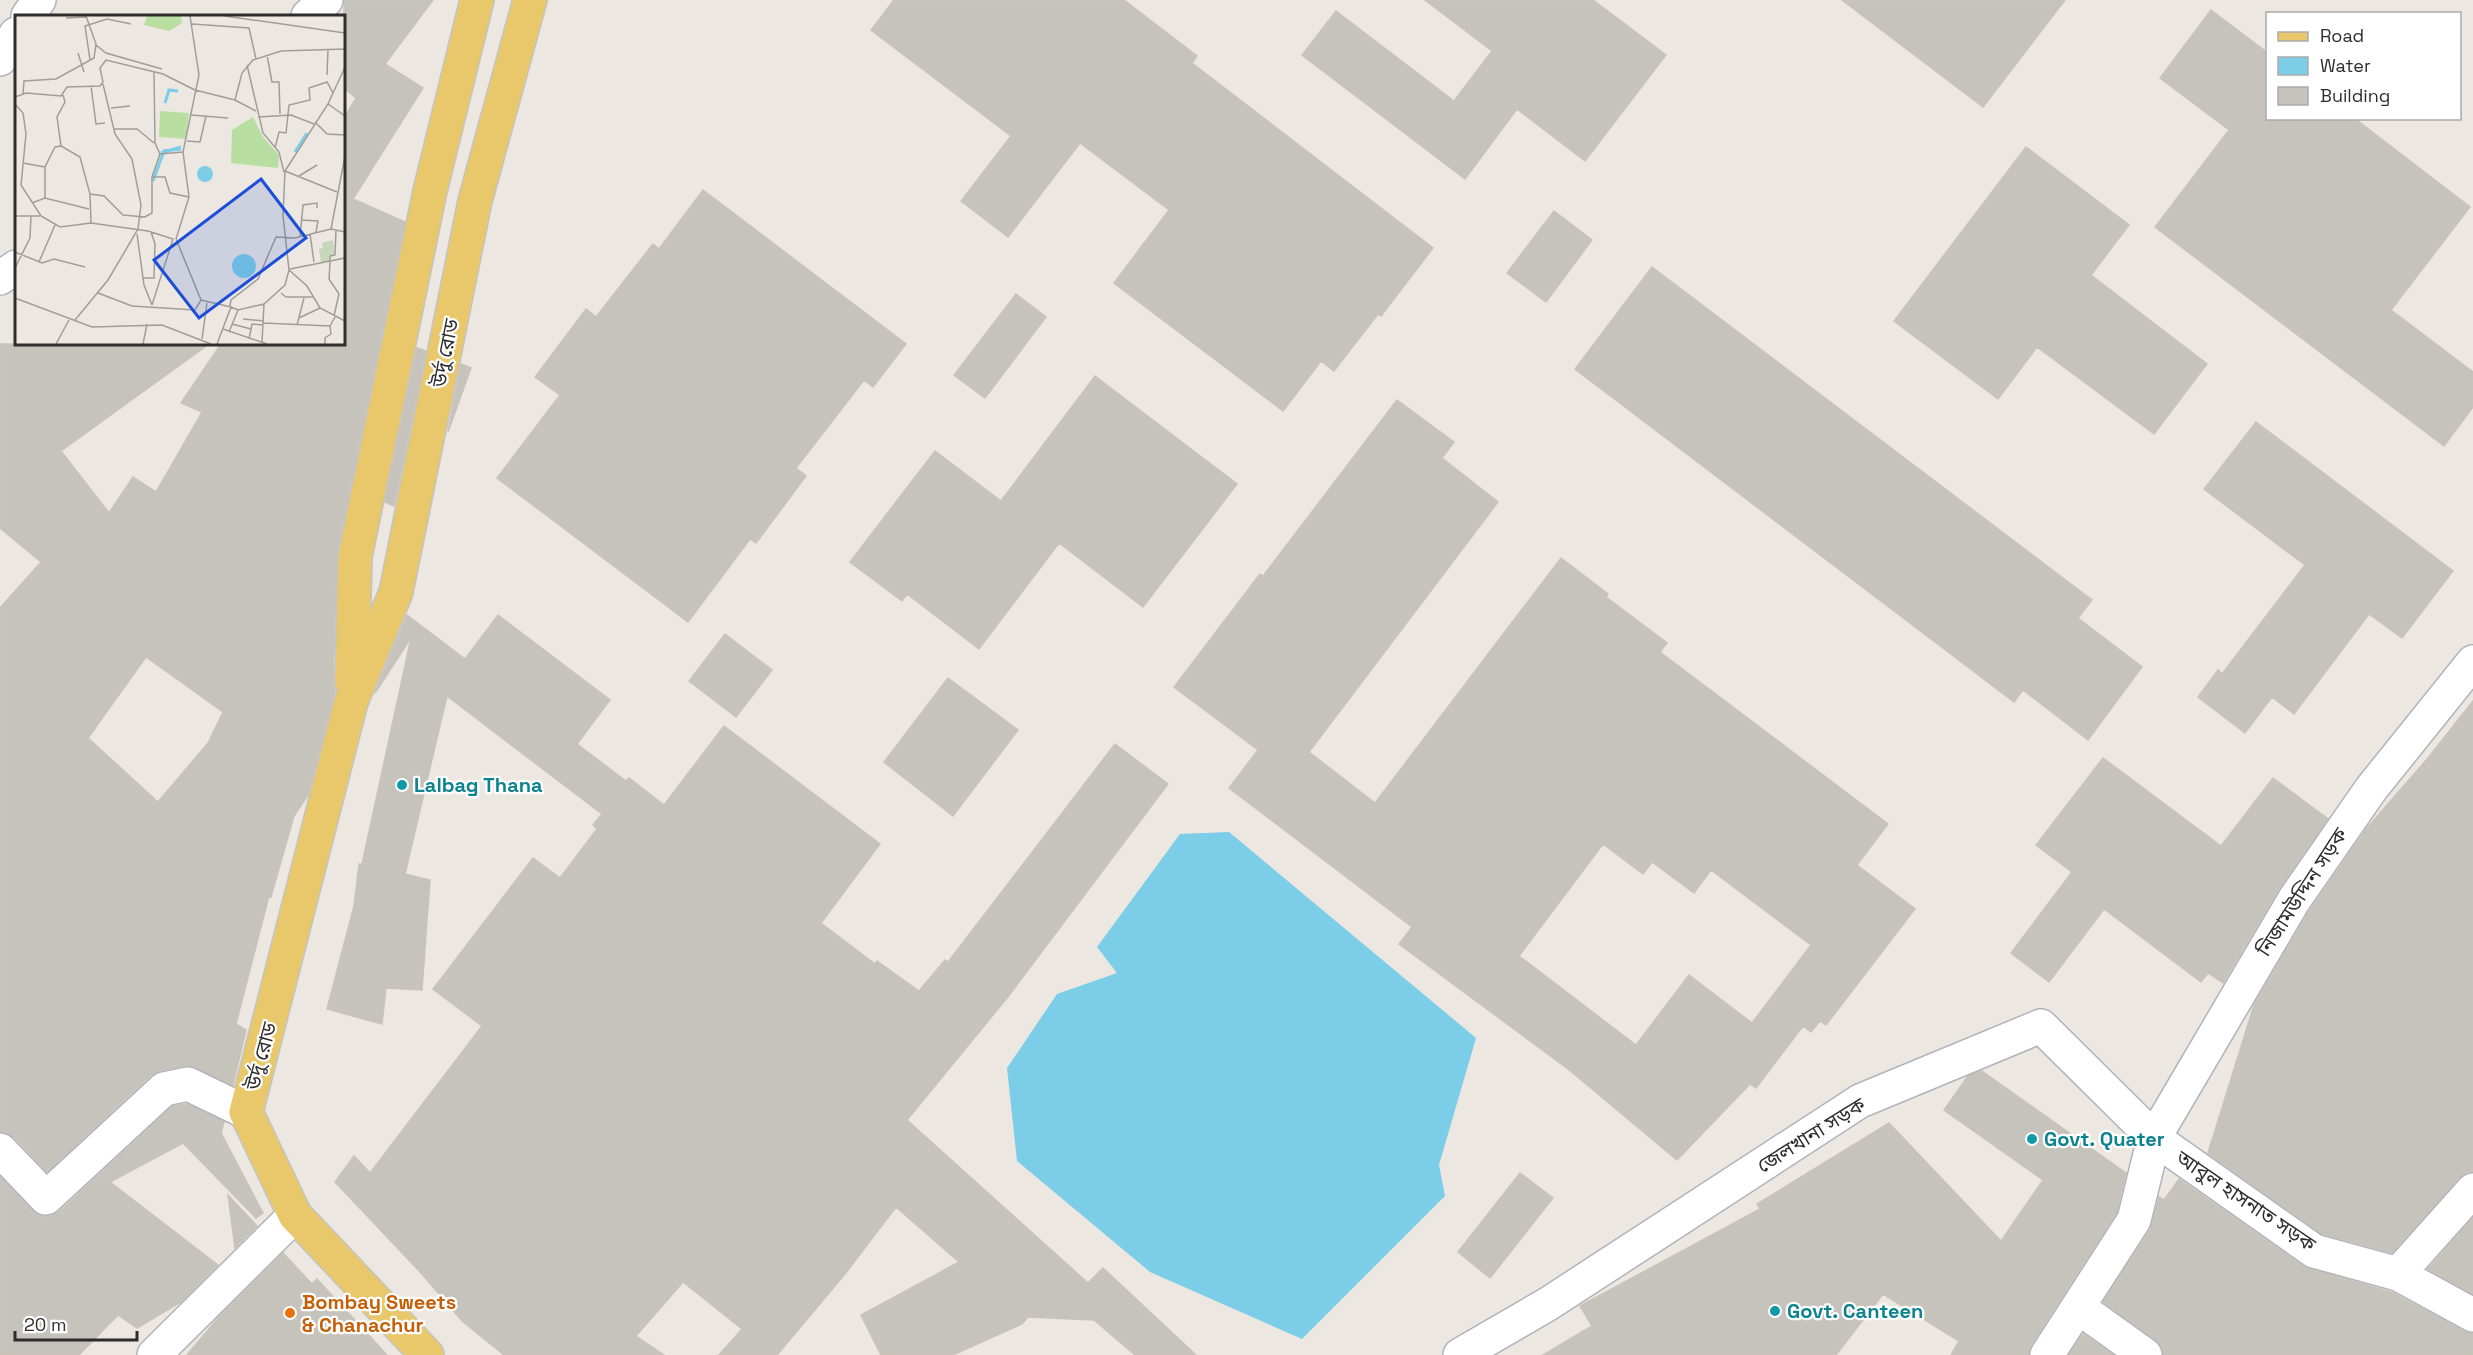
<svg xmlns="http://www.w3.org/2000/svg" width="2473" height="1355" font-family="'Space Grotesk','Noto Sans Bengali',sans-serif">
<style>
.water{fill:#7ccde7}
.building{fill:#c6c2bc;stroke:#c9c3ba;stroke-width:1.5;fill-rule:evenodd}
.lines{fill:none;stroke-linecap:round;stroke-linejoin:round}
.minor-casing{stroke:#b1b3bc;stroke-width:36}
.major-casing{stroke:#c4c4c4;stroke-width:36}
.minor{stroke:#fff;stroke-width:33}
.major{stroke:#e8c86b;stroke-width:33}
.culture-dot{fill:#0f9aa8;stroke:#fff;stroke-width:2}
.food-dot{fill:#e8710a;stroke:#fff;stroke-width:2}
.labels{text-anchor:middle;stroke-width:4.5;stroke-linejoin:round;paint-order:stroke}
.street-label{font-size:20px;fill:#2d2d2d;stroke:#fff}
.culture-label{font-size:20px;font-weight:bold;fill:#0d838f;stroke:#fff;text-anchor:start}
.food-label{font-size:20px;font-weight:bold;fill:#c56008;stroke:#fff;text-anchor:start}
.inset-river{fill:none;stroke:#7ccde7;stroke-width:3}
.inset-road{fill:none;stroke:#a09d99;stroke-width:1.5}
.view{fill:#1d4ed8;fill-opacity:0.15;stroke:#1d4ed8;stroke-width:3}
.inset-edge{fill:none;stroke:#2d2d2d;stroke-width:3}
</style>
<rect width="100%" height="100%" fill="#ede7e1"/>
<path class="water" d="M 1229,832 L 1476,1038 L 1439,1165 L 1445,1196 L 1302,1339 L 1150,1272 L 1017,1161 L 1007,1068 L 1057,994 L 1117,973 L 1097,947 L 1180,834 Z"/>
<path class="building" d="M 344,0 L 433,0 L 385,64 L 423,88 L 353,199 L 405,222 L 337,553 L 333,682 L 335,691 L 308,795 L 294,816 L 271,897 L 269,896 L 236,1024 L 246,1030 L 233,1085 L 195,1067 L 184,1066 L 160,1071 L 151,1075 L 47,1172 L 14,1137 L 0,1132 L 0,608 L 41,562 L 0,528 L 0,344 L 209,344 L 61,451 L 109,513 L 133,477 L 156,492 L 202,412 L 181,403 L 221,344 L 344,344 L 344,118 L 356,98 L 344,88 ZM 146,657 L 223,712 L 208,743 L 158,802 L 88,738 Z
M 894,0 L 1124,0 L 1197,56 L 1192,63 L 1433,248 L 1381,316 L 1378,314 L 1334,371 L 1321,361 L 1283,411 L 1114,283 L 1169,210 L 1080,143 L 1008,237 L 961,201 L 1011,136 L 871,30 Z
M 1425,0 L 1593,0 L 1666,55 L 1585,161 L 1517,109 L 1465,179 L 1302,55 L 1336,11 L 1454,101 L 1492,51 Z
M 1842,0 L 2065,0 L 1983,107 Z
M 2211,10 L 2268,53 L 2268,118 L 2354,118 L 2470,207 L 2391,310 L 2473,372 L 2473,407 L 2444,446 L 2155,227 L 2229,130 L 2160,78 Z
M 2026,147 L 2129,225 L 2091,275 L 2207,364 L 2154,434 L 2037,347 L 1998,399 L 1894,321 Z
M 703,190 L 906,344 L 873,387 L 864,380 L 796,468 L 806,476 L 756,543 L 750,539 L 688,622 L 497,478 L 560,395 L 535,377 L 586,309 L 596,317 L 653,244 L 659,249 Z
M 1554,211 L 1592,240 L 1546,302 L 1507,273 Z
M 1652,267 L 2092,600 L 2078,618 L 2142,667 L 2088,740 L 2023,690 L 2014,702 L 1575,369 Z
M 1016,294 L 1046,317 L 985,398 L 954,375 Z
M 417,348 L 426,351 L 394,506 L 385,502 Z
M 461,364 L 471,368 L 448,432 Z
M 1095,376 L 1237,484 L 1143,607 L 1059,543 L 979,649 L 907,594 L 902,601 L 850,562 L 935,451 L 1001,501 Z
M 1397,400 L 1454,442 L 1442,458 L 1498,502 L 1309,752 L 1375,803 L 1561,558 L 1608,594 L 1606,597 L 1667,643 L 1660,652 L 1888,824 L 1857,865 L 1915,909 L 1826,1025 L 1820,1021 L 1811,1032 L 1803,1026 L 1756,1088 L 1750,1084 L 1677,1160 L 1568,1069 L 1399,944 L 1412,927 L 1229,788 L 1258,750 L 1174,687 L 1260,574 L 1263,576 ZM 1603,844 L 1643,874 L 1652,862 L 1694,893 L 1711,870 L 1811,945 L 1752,1023 L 1689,975 L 1636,1045 L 1519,956 Z
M 2256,422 L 2453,571 L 2402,638 L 2369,614 L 2294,714 L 2272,697 L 2245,733 L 2198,697 L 2218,670 L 2222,674 L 2305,565 L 2204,489 Z
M 407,615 L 465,659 L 498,615 L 610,700 L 577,744 L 626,781 L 629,778 L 664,805 L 724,726 L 880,844 L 821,923 L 875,964 L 877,961 L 919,991 L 945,960 L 948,962 L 1115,744 L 1168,784 L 1007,998 L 907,1120 L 1088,1283 L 1103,1268 L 1196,1355 L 1135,1355 L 1094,1320 L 1028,1317 L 1022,1324 L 953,1355 L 881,1355 L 861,1315 L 959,1262 L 896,1207 L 845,1274 L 777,1355 L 719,1355 L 742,1329 L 683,1282 L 636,1336 L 664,1355 L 504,1355 L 462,1321 L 422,1274 L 335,1182 L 354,1156 L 370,1173 L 482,1026 L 433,989 L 533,858 L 560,878 L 597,829 L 593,825 L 602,814 L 447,696 L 405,874 L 430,880 L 422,990 L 386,988 L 382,1024 L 327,1009 L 354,906 L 359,864 L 362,864 L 411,638 L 375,693 Z
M 725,634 L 772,670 L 736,717 L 689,681 Z
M 948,678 L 1018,730 L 953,816 L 884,762 Z
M 2473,701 L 2473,1172 L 2467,1172 L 2459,1178 L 2392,1253 L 2322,1234 L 2208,1153 L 2254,1005 L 2310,910 L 2367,828 L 2428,758 Z
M 2103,758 L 2221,846 L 2273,778 L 2328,819 L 2278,890 L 2223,983 L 2208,973 L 2201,982 L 2104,909 L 2049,982 L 2011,953 L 2072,872 L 2036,845 Z
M 1982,1071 L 2126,1173 L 2117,1212 L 2031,1345 L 2028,1355 L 1951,1355 L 1959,1341 L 1883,1294 L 1836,1355 L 1543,1355 L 1592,1326 L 1580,1306 L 1760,1209 L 1757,1204 L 1889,1123 L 2001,1241 L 2043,1180 L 1944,1110 L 1968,1076 Z
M 186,1104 L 224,1122 L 221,1133 L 263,1213 L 256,1218 L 183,1143 L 110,1182 L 218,1265 L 181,1302 L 137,1328 L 118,1315 L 79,1355 L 0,1355 L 0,1177 L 33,1211 L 41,1216 L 51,1216 L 59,1212 L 173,1106 Z
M 1520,1173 L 1553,1198 L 1490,1278 L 1458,1252 Z
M 2179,1179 L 2304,1267 L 2391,1292 L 2464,1331 L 2473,1334 L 2473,1355 L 2163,1355 L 2162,1347 L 2156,1340 L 2103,1302 L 2150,1230 L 2159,1197 L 2164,1200 Z
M 228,1195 L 257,1226 L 235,1248 Z
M 2473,1218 L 2473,1294 L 2428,1269 Z
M 283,1253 L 312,1284 L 317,1279 L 387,1355 L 187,1355 L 218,1318 Z
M 2083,1334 L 2113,1355 L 2069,1355 Z"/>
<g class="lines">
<g class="minor-casing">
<path id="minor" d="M 28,16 L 39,0
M 308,16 L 326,0
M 0,59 L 16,34
M 0,278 L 16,267
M 0,1150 L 46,1198 L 164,1089 L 188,1084 L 246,1112
M 2398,1274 L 2473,1190
M 2078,1307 L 2145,1355
M 154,1355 L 295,1215
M 1460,1355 L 1548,1304 L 1860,1101 L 2041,1026 L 2154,1138 L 2314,1251 L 2398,1274 L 2473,1315
M 2047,1355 L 2134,1220 L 2154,1138 L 2294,900 L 2371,789 L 2473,662"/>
</g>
<g class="major-casing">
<path id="major" d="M 352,682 L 355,557 L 430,191 L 477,0
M 427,1355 L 295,1215 L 246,1112 L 351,702 L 396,592 L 475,201 L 530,0"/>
</g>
<use href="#minor" class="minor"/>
<use href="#major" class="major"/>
</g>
<g class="culture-dot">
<circle cx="402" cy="785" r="6"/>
<circle cx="2032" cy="1139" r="6"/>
<circle cx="1775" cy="1311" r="6"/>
</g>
<circle class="food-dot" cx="290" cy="1313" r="6"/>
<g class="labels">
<g class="street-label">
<text transform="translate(445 353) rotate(-79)" y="7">উর্দু রোড</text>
<text transform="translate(2302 892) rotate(-57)" y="7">নিজামউদ্দিন সড়ক</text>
<text transform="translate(261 1056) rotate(-75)" y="7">উর্দু রোড</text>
<text transform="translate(1811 1135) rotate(-32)" y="7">জেলখানা সড়ক</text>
<text transform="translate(2246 1201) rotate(34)" y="7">আবুল হাসনাত সড়ক</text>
</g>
<g class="culture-label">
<text x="414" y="792">Lalbag Thana</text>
<text x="2044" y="1146">Govt. Quater</text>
<text x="1787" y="1318">Govt. Canteen</text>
</g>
<g class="food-label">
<text x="302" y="1309">Bombay Sweets<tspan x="302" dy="23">&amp; Chanachur</tspan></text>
</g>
</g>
<g transform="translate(15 15)">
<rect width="330" height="330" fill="#ede7e1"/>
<path d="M 132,1 L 166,1 L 167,8 L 154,16 L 129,10 ZM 145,96 L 174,98 L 171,124 L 144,122 ZM 238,102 L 248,122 L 264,140 L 263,153 L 216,148 L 217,115 Z" fill="#b8dfa1"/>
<path d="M 318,225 L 320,240 L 315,241 L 315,247 L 306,247 L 304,234 L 308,233 L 307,228 Z" fill="#c8d6b9"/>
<path d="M182 159a8 8 0 1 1 16 0a8 8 0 1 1-16 0ZM217 251a12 12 0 1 1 24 0a12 12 0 1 1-24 0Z" fill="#7ccde7"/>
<path class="inset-river" d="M 150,88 L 154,75 L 163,76M 280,137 L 292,118M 146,138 L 166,132M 138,166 L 149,136 L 166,134"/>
<path class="inset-road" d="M 210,1 L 330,18M 51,3 L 71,2M 177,9 L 234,13 L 241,44M 81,30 L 91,38 L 147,54M 63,38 L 69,57M 252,40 L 257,67 L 264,67 L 265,99M 75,45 L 70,11 L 92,4 L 116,9M 232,50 L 248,118 L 264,137 L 269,157M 139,57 L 140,128 L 145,139M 312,60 L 313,34M 76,71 L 81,109 L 90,108M 180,75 L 220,85 L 241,96M 8,79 L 9,66 L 41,64 L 79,43 L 81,29 L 71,1M 48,80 L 50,87 L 42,102 L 46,131 L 65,142 L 75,179 L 76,208M 0,82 L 11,78 L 46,81 L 52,72 L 85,71 L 88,67 L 85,53 L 91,45 L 148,59 L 180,75M 220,85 L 227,58 L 238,45 L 266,36 L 330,34M 0,89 L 8,98 L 11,119 L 6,170 L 26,201 L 45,212 L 76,208 L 133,216 L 158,224 L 137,290M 313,89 L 330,101M 96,93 L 115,91M 176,100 L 213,103M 243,102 L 276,100 L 299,109M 300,107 L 312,119 L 330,120M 99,114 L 122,114 L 139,128M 172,126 L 185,127 L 191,101M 260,133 L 264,117 L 271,118 L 274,90 L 295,85 L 294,73 L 312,67 L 318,78M 8,148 L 30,152M 270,156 L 322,177M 284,161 L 302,150M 138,162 L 150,162 L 155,178 L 174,182M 75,179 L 89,181 L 108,200 L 130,202 L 137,198 L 137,162 L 145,139 L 168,137M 30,183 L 30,152 L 40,132 L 46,131M 17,188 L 30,183 L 74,194M 0,201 L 25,201M 286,205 L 303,206 L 301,217M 316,214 L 330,141M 122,219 L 129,270 L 137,290M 295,219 L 299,247M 285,222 L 288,190 L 302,188 L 302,193M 161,224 L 174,182 L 168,137 L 184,60 L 175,1M 161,224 L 186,285 L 216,292 L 202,329M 0,237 L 27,248 L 39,244 L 70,252M 24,247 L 40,210M 315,248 L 314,264 L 324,279 L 319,301M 315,248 L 315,241 L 320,240 L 321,215M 0,253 L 15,223 L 16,201M 275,254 L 330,243M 274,255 L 292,271 L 305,293 L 330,306M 128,263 L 139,263 L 140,229 L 136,217M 83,278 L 117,291 L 180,295 L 186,285M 266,278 L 271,282 L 299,282M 0,283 L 77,312 L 147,310 L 196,329M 215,291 L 216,285 L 243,264 L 261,222 L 280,223 L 316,214 L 330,217M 216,292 L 223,295 L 249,289 L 270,270 L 274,255 L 268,201 L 270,156 L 313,89 L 330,52M 284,303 L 305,293M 228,304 L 249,306M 60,305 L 93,265 L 123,214 L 126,190 L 117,144 L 100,119 L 88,69M 248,308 L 315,311 L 320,302M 217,309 L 236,314M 282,310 L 289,283M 208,314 L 252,329M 214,317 L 223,295M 187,324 L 192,288M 234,324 L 237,309 L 248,310M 247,327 L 249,289M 41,329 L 54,305M 128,329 L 132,309M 310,329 L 310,323 L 316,319 L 315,311"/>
<path class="view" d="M 246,164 L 291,223 L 184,303 L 139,245 Z"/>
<rect width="330" height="330" class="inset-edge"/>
</g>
<rect x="2266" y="12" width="195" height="108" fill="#ffffff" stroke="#ababab" stroke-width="1.5"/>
<rect x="2278" y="32" width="30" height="9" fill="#e8c86b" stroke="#ababab" stroke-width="1.5"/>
<text x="2320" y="42" font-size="18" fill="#2d2d2d">Road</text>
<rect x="2278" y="57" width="30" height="18" fill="#7ccde7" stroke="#ababab" stroke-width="1.5"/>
<text x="2320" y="72" font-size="18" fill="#2d2d2d">Water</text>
<rect x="2278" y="87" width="30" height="18" fill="#c6c2bc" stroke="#ababab" stroke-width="1.5"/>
<text x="2320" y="102" font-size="18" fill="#2d2d2d">Building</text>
<path d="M15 1331v9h122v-9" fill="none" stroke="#2d2d2d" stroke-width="3"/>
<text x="24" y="1331" font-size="18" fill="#2d2d2d" stroke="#ffffff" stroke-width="4.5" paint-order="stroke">20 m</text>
</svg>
